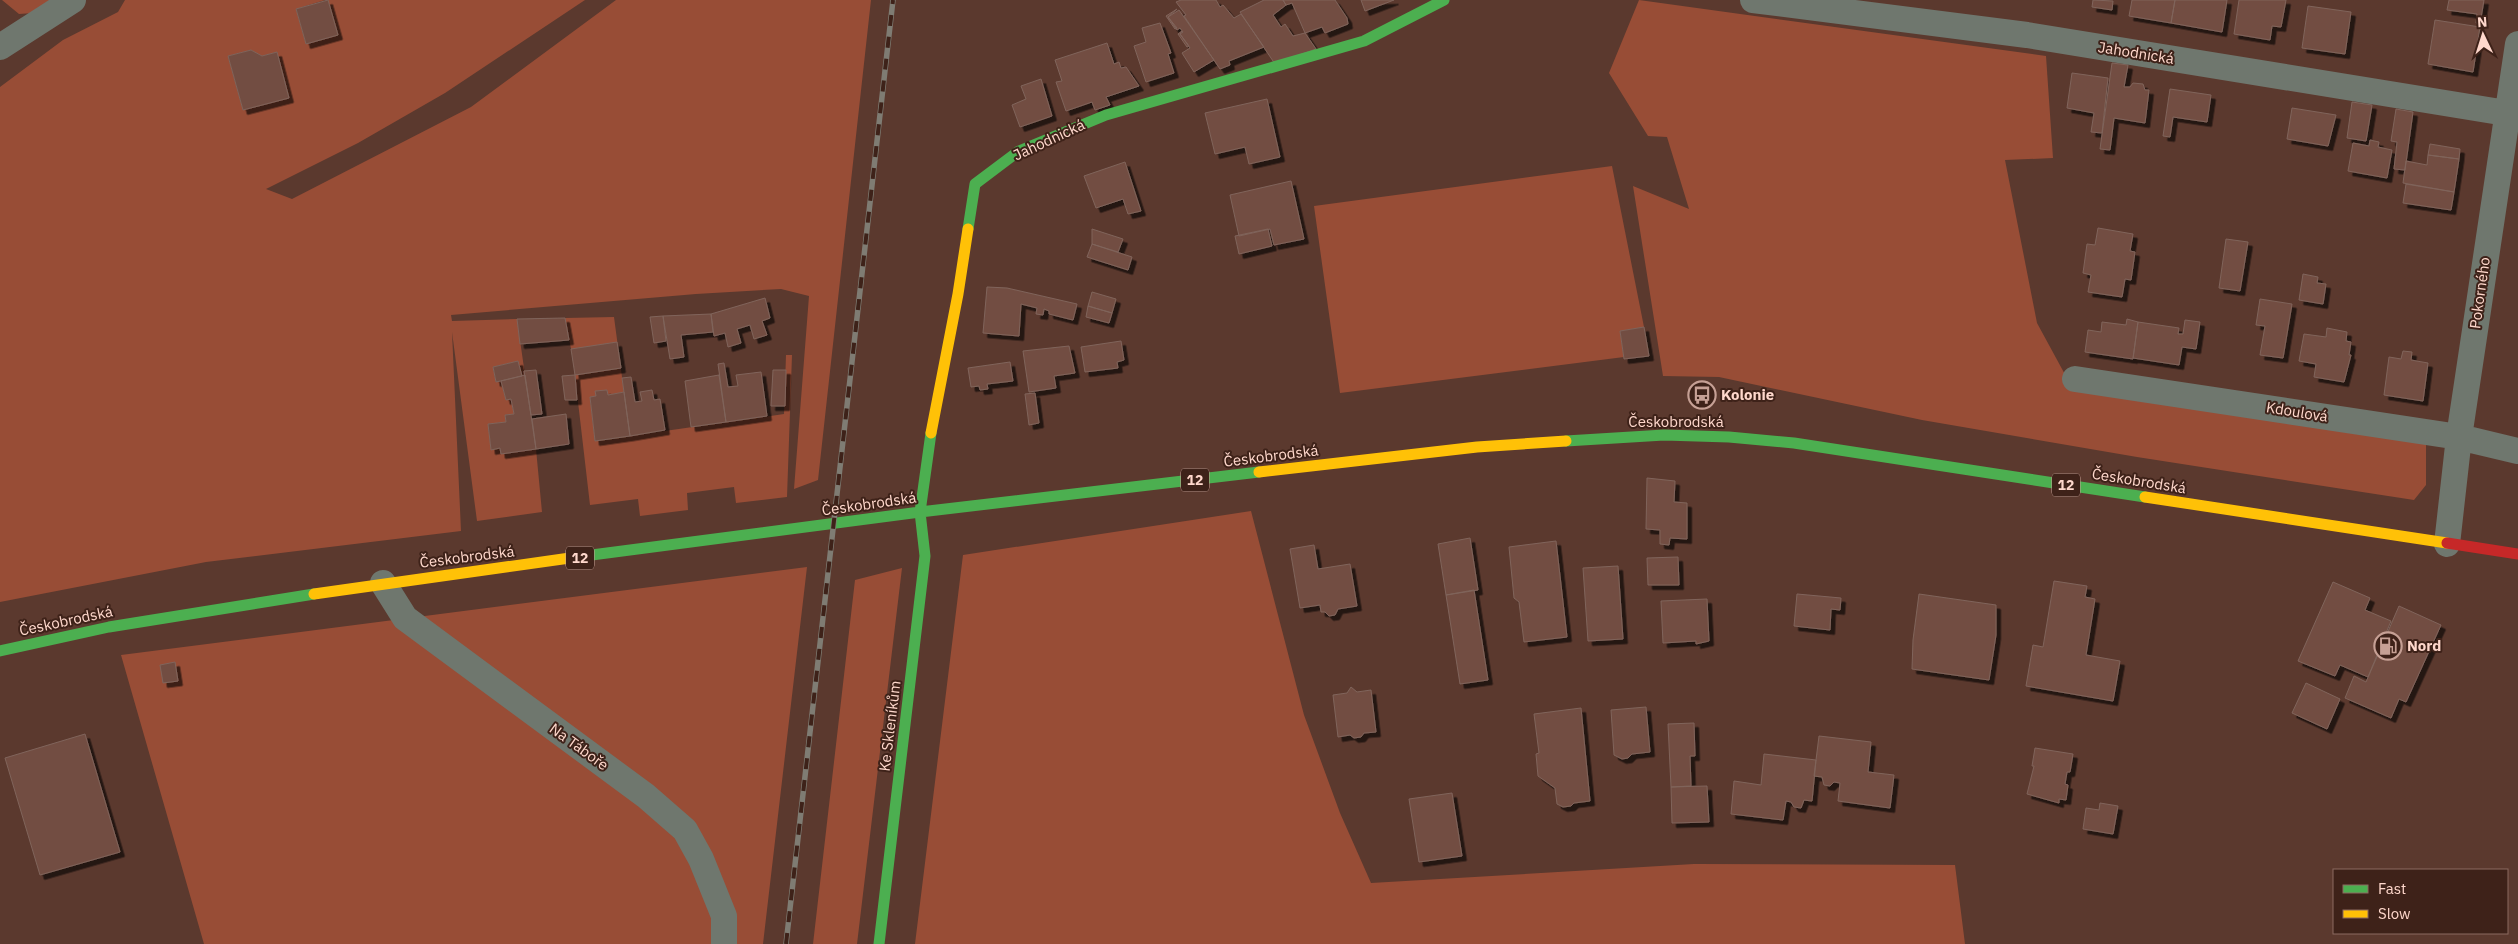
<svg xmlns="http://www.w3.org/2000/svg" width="2518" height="944" font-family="'IBM Plex Sans',sans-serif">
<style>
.green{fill:#984d36;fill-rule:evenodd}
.building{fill:#724e42;stroke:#80645b;filter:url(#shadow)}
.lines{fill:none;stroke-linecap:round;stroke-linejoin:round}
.street{stroke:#6f776e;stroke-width:26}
.fast{stroke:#4caf50;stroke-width:11}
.slow{stroke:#ffc107;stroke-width:11}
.jam{stroke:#c62828;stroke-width:11}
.rail-casing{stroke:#7f7c73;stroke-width:5.5}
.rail{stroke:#3e2219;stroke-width:4;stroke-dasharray:11;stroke-linecap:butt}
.labels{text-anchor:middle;stroke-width:4;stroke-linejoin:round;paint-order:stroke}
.shield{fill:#3e2219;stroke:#c5a196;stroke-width:1}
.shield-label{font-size:14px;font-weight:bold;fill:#ffd8cc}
.street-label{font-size:15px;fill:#ffd8cc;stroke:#3e2219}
.poi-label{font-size:15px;font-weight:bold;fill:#ffd8cc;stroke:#3e2219;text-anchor:start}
</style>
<defs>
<filter id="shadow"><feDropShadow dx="4.5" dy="4.5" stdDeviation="0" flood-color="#0009"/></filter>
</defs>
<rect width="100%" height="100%" fill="#5b392e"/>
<path class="green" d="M 2,0 L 61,0 L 33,13 L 19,14 Z
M 125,0 L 325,0 L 296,9 L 306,44 L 338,35 L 328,0 L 585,0 L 445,93 L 358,143 L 266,189 L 292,199 L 471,107 L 616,0 L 871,0 L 818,480 L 794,489 L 809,296 L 781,289 L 696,294 L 451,315 L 452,321 L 517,319 L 525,375 L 522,376 L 518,361 L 493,367 L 496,382 L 501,381 L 506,400 L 511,399 L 514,414 L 505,415 L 506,422 L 488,424 L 491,449 L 500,448 L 501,454 L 536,449 L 542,512 L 477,521 L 452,332 L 461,531 L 206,562 L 0,602 L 0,87 L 63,40 L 118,12 ZM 251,50 L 262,56 L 277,52 L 289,97 L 243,110 L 228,56 Z
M 1639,0 L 2046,56 L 2053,158 L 2005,160 L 2037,323 L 2074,391 L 2426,442 L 2426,485 L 2414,500 L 2137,457 L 1922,420 L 1719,377 L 1663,376 L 1633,186 L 1689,209 L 1667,137 L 1648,136 L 1609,73 Z
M 1612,166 L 1644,327 L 1620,331 L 1624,357 L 1340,393 L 1314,206 Z
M 614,317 L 624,392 L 608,395 L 607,390 L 596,391 L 596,396 L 590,397 L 595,441 L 784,414 L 786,355 L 792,355 L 787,497 L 736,503 L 734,487 L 687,493 L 688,510 L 640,516 L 638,499 L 590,505 L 573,359 L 565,318 Z
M 1251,511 L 1304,715 L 1340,813 L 1371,883 L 1694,864 L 1955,865 L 1965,944 L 915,944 L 963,555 Z
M 807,567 L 763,944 L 204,944 L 121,655 Z
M 902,568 L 857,944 L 813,944 L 855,580 Z"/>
<path class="building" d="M 328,0 L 338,35 L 306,44 L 296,9 Z
M 1181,0 L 1216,0 L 1220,7 L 1223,5 L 1234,18 L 1241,14 L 1264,47 L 1229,61 L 1230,65 L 1220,69 L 1184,16 L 1186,15 L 1176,2 Z
M 1264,0 L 1283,0 L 1286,5 L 1273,15 L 1281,27 L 1285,24 L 1293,36 L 1305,33 L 1316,49 L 1275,64 L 1240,12 Z
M 1283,0 L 1335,0 L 1347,18 L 1348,24 L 1325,33 L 1322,27 L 1305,33 L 1292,3 L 1286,5 Z
M 1361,0 L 1394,0 L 1365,11 Z
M 2093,0 L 2113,1 L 2112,10 L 2092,7 Z
M 2132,0 L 2175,0 L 2171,23 L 2129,16 Z
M 2175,0 L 2227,0 L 2222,32 L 2171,23 Z
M 2239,0 L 2286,0 L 2281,27 L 2272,26 L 2270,40 L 2234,34 Z
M 2449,0 L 2484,0 L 2480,24 L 2476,23 L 2477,14 L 2447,10 Z
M 2308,6 L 2351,12 L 2345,54 L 2302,48 Z
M 1177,9 L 1168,17 L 1177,28 L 1175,29 L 1166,16 Z
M 1179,10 L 1214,60 L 1194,72 L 1182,53 L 1190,48 L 1180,34 L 1183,32 L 1180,28 L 1177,30 L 1168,17 Z
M 2435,20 L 2480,27 L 2473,72 L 2428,64 Z
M 1160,23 L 1171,53 L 1168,54 L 1174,73 L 1146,82 L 1134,46 L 1146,42 L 1142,28 Z
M 1182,31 L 1180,34 L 1189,46 L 1187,47 L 1178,34 Z
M 1107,43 L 1114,64 L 1119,62 L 1121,68 L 1126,67 L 1139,86 L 1106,97 L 1110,105 L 1095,110 L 1092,102 L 1066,111 L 1056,82 L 1062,81 L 1055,60 Z
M 251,50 L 262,56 L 277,52 L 289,98 L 243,110 L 228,56 Z
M 2112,63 L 2128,65 L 2124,87 L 2130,87 L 2133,83 L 2143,84 L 2145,90 L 2149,90 L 2145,123 L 2114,118 L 2110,150 L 2100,149 Z
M 2072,73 L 2108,78 L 2102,133 L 2091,132 L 2094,113 L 2067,108 Z
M 1041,79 L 1052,116 L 1020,127 L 1012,105 L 1026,99 L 1021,86 Z
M 2170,89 L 2211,95 L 2207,122 L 2173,117 L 2170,137 L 2163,136 Z
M 1267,99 L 1280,157 L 1249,164 L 1245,147 L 1215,154 L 1205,113 Z
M 2352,102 L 2372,105 L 2366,141 L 2347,138 Z
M 2292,108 L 2336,115 L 2328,146 L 2287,139 Z
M 2396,109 L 2413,112 L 2405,170 L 2394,169 L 2397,142 L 2391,141 Z
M 2370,140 L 2379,142 L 2378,147 L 2392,150 L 2387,178 L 2348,171 L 2353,143 L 2369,146 Z
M 2430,144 L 2460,149 L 2459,159 L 2428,155 Z
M 2428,155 L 2459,159 L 2454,192 L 2403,183 L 2406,161 L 2427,165 Z
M 1125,162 L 1141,211 L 1128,214 L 1123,199 L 1096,208 L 1084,176 Z
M 1291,181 L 1304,239 L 1274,245 L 1270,229 L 1239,236 L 1230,195 Z
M 2406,184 L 2454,192 L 2451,210 L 2403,203 Z
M 2098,228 L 2133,234 L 2130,251 L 2135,252 L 2131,280 L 2125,279 L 2122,297 L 2088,292 L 2091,275 L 2083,273 L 2087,244 L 2095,245 Z
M 1092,229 L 1123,239 L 1118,252 L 1092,244 Z
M 1268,229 L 1272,246 L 1239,254 L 1235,236 Z
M 2226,239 L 2248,242 L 2240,291 L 2219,288 Z
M 1092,244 L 1132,257 L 1128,270 L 1087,257 Z
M 2303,274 L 2318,277 L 2317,283 L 2326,284 L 2323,304 L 2299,300 Z
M 987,287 L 1007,288 L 1077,304 L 1073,320 L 1049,314 L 1049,311 L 1044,309 L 1043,315 L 1036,314 L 1037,308 L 1021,304 L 1019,336 L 983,333 Z
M 1092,292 L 1116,299 L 1112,313 L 1088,306 Z
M 765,298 L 770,318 L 762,321 L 767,335 L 754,339 L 750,325 L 737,329 L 741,343 L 728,347 L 725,333 L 714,336 L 711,314 Z
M 2260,299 L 2292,304 L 2283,358 L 2260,355 L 2265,326 L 2256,325 Z
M 1088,306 L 1112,313 L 1109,323 L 1086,317 Z
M 711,314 L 713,332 L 681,335 L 684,357 L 670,359 L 663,316 Z
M 663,316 L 666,341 L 654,343 L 650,317 Z
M 565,318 L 569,340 L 520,344 L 517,319 Z
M 2127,319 L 2138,322 L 2133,359 L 2085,352 L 2088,330 L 2101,332 L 2102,322 L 2126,325 Z
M 2185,320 L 2200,322 L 2196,349 L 2182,347 L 2179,365 L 2133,358 L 2138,322 L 2179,328 L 2178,334 L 2183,334 Z
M 1644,327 L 1649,356 L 1624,359 L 1620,331 Z
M 2327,328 L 2347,332 L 2346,341 L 2351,342 L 2349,355 L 2351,355 L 2344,382 L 2314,377 L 2316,364 L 2299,361 L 2304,334 L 2326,337 Z
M 1121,341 L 1124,360 L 1117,362 L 1118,368 L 1085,372 L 1081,347 Z
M 617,342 L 621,368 L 575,375 L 571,349 Z
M 1069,346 L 1075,373 L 1054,376 L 1056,388 L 1029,392 L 1023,351 Z
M 2403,351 L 2412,352 L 2411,360 L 2428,363 L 2423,401 L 2384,395 L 2389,357 L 2401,359 Z
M 518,361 L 522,376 L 496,382 L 493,367 Z
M 1010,362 L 1013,381 L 987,384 L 988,389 L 980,390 L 979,386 L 971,387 L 968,368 Z
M 724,363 L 728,387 L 738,386 L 736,375 L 761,372 L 767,416 L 726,422 L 718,364 Z
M 536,370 L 542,414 L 531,415 L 524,371 Z
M 773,370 L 786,370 L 785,406 L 771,406 Z
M 525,375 L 536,449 L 501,454 L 500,448 L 491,450 L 488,424 L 506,422 L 505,415 L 514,414 L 511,399 L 506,400 L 501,381 Z
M 575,375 L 577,400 L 565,400 L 562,376 Z
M 719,375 L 726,422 L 691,427 L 685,381 Z
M 631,377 L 635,402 L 642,401 L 640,392 L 652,390 L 654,400 L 660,399 L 665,430 L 630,436 L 622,378 Z
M 607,390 L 608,395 L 624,392 L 630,436 L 595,441 L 590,397 L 596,396 L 595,391 Z
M 1035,393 L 1039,423 L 1029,425 L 1025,394 Z
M 566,414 L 569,444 L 536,449 L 532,419 Z
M 1647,478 L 1675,481 L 1674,502 L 1687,503 L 1687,539 L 1670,538 L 1669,545 L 1660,544 L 1660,530 L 1646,529 Z
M 1470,538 L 1478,590 L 1446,595 L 1438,544 Z
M 1556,541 L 1567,637 L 1524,642 L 1519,602 L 1514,598 L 1509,547 Z
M 1314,545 L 1318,569 L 1350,564 L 1357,606 L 1338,609 L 1335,615 L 1329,616 L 1325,612 L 1321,612 L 1320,605 L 1300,608 L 1290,549 Z
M 1678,557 L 1679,585 L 1648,585 L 1647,558 Z
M 1618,566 L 1623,639 L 1588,641 L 1583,568 Z
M 2054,581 L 2087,586 L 2085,597 L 2095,599 L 2086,655 L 2120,661 L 2113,701 L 2026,686 L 2033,645 L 2043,647 Z
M 2333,582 L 2370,598 L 2365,610 L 2391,621 L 2368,677 L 2340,665 L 2335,676 L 2298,661 Z
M 1474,590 L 1488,680 L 1460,684 L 1446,595 Z
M 1797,594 L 1841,598 L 1840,610 L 1831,609 L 1830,630 L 1794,626 Z
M 1919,594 L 1996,605 L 1996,635 L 1989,680 L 1912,669 L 1913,640 Z
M 1707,599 L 1709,641 L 1696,644 L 1696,641 L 1663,643 L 1661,601 Z
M 2399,606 L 2441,625 L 2406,702 L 2399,699 L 2391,718 L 2345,698 L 2354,676 L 2366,682 Z
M 175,662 L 178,681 L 163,683 L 160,665 Z
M 2306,683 L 2340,699 L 2327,729 L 2292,713 Z
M 1351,687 L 1357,692 L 1371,690 L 1376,732 L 1364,733 L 1361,737 L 1354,738 L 1350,735 L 1338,737 L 1333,695 L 1347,693 Z
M 1646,707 L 1650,752 L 1632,754 L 1628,758 L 1622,759 L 1614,755 L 1611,710 Z
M 1581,708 L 1590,801 L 1574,803 L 1571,806 L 1563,807 L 1557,804 L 1555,788 L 1538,776 L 1536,754 L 1539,753 L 1534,714 Z
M 1694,723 L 1695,756 L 1690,756 L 1691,786 L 1671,787 L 1668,724 Z
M 85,734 L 120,852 L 40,875 L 5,758 Z
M 1819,736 L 1871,742 L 1868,772 L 1894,775 L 1890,808 L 1838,801 L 1840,783 L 1834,782 L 1830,786 L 1824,785 L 1822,777 L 1814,776 Z
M 2035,748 L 2073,754 L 2070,772 L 2067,772 L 2065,784 L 2068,785 L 2066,800 L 2059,799 L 2059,803 L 2027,794 L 2034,766 L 2032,766 Z
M 1764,754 L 1816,760 L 1812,801 L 1804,800 L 1801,808 L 1794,807 L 1791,802 L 1786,801 L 1783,820 L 1731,814 L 1734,781 L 1761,785 Z
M 1707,786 L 1709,822 L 1672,823 L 1671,787 Z
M 1452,793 L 1462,856 L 1419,862 L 1409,799 Z
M 2100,803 L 2118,806 L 2113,834 L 2083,829 L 2086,808 L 2099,810 Z"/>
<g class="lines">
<path class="street" d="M 1753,0 L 2027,35 L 2518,115
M 0,47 L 73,0
M 2075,379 L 2459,437 L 2518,451
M 2447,544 L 2459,437 L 2518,44
M 383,583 L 405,618 L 646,796 L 685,830 L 701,859 L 724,916 L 724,944"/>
<path class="fast" d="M 968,229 L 975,184 L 1019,151 L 1106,115 L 1364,41 L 1444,0
M 1566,441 L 1664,435 L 1729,437 L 1794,443 L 2145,497
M 584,556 L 920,512 L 1259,472
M 0,651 L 109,627 L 314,594
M 879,944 L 925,556 L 920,512 L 931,433"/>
<path class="slow" d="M 931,433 L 958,294 L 968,229
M 1259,472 L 1477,447 L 1566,441
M 2145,497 L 2447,543
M 314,594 L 584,556"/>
<path class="jam" d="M 2447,543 L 2518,554"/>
<g class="rail-casing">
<path id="rail" d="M 786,944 L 893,0"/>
</g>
<use href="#rail" class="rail"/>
</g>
<defs>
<g id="bus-ring" transform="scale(1.4375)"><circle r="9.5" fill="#3e2219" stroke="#c6a095" stroke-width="1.5"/><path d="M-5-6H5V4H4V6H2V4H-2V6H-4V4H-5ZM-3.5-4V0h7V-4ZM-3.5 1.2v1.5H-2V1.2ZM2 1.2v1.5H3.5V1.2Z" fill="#c6a095"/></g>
<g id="fuel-ring" transform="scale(1.4375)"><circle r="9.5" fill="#3e2219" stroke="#c6a095" stroke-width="1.5"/><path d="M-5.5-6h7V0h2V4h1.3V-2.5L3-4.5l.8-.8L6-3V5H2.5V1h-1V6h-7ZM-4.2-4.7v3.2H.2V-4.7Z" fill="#c6a095"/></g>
</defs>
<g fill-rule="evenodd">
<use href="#bus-ring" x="1702" y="395"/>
<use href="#fuel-ring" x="2388" y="646"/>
</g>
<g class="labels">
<g class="shield">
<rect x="1181" y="468.5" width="28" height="23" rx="4"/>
<rect x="2052" y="473.5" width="28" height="23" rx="4"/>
<rect x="566" y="546.5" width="28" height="23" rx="4"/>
</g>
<g class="shield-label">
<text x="1195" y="485">12</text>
<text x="2066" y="490">12</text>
<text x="580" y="563">12</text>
</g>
<g class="street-label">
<text transform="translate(2136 53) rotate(9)" y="5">Jahodnická</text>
<text transform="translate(1049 140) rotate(-25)" y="5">Jahodnická</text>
<text transform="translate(2480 293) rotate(-82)" y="5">Pokorného</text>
<text transform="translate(2297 412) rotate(9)" y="5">Kdoulová</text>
<text x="1676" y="427">Českobrodská</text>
<text transform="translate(1271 456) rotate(-7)" y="5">Českobrodská</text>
<text transform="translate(2139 481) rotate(9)" y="5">Českobrodská</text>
<text transform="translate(869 504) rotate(-8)" y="5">Českobrodská</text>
<text transform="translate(467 557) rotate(-7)" y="5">Českobrodská</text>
<text transform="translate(66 621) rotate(-12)" y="5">Českobrodská</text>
<text transform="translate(890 726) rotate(-83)" y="5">Ke Skleníkům</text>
<text transform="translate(579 747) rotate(36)" y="5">Na Táboře</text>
</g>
<g class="poi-label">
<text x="1721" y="400">Kolonie</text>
<text x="2407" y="651">Nord</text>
</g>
</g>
<rect x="2333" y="869" width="175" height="65" fill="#3e2219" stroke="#8b6b61"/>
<rect x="2343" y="885" width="25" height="8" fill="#4caf50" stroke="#8b6b61"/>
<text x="2378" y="894" font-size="15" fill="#ffd8cc">Fast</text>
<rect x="2343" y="910" width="25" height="8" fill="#ffc107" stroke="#8b6b61"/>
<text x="2378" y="919" font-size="15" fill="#ffd8cc">Slow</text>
<g transform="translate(2483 35) rotate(356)" stroke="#3e2219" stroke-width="4" paint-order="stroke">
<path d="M0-4L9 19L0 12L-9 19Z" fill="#ffd8cc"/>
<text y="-8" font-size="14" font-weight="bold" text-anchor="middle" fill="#ffd8cc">N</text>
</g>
</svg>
